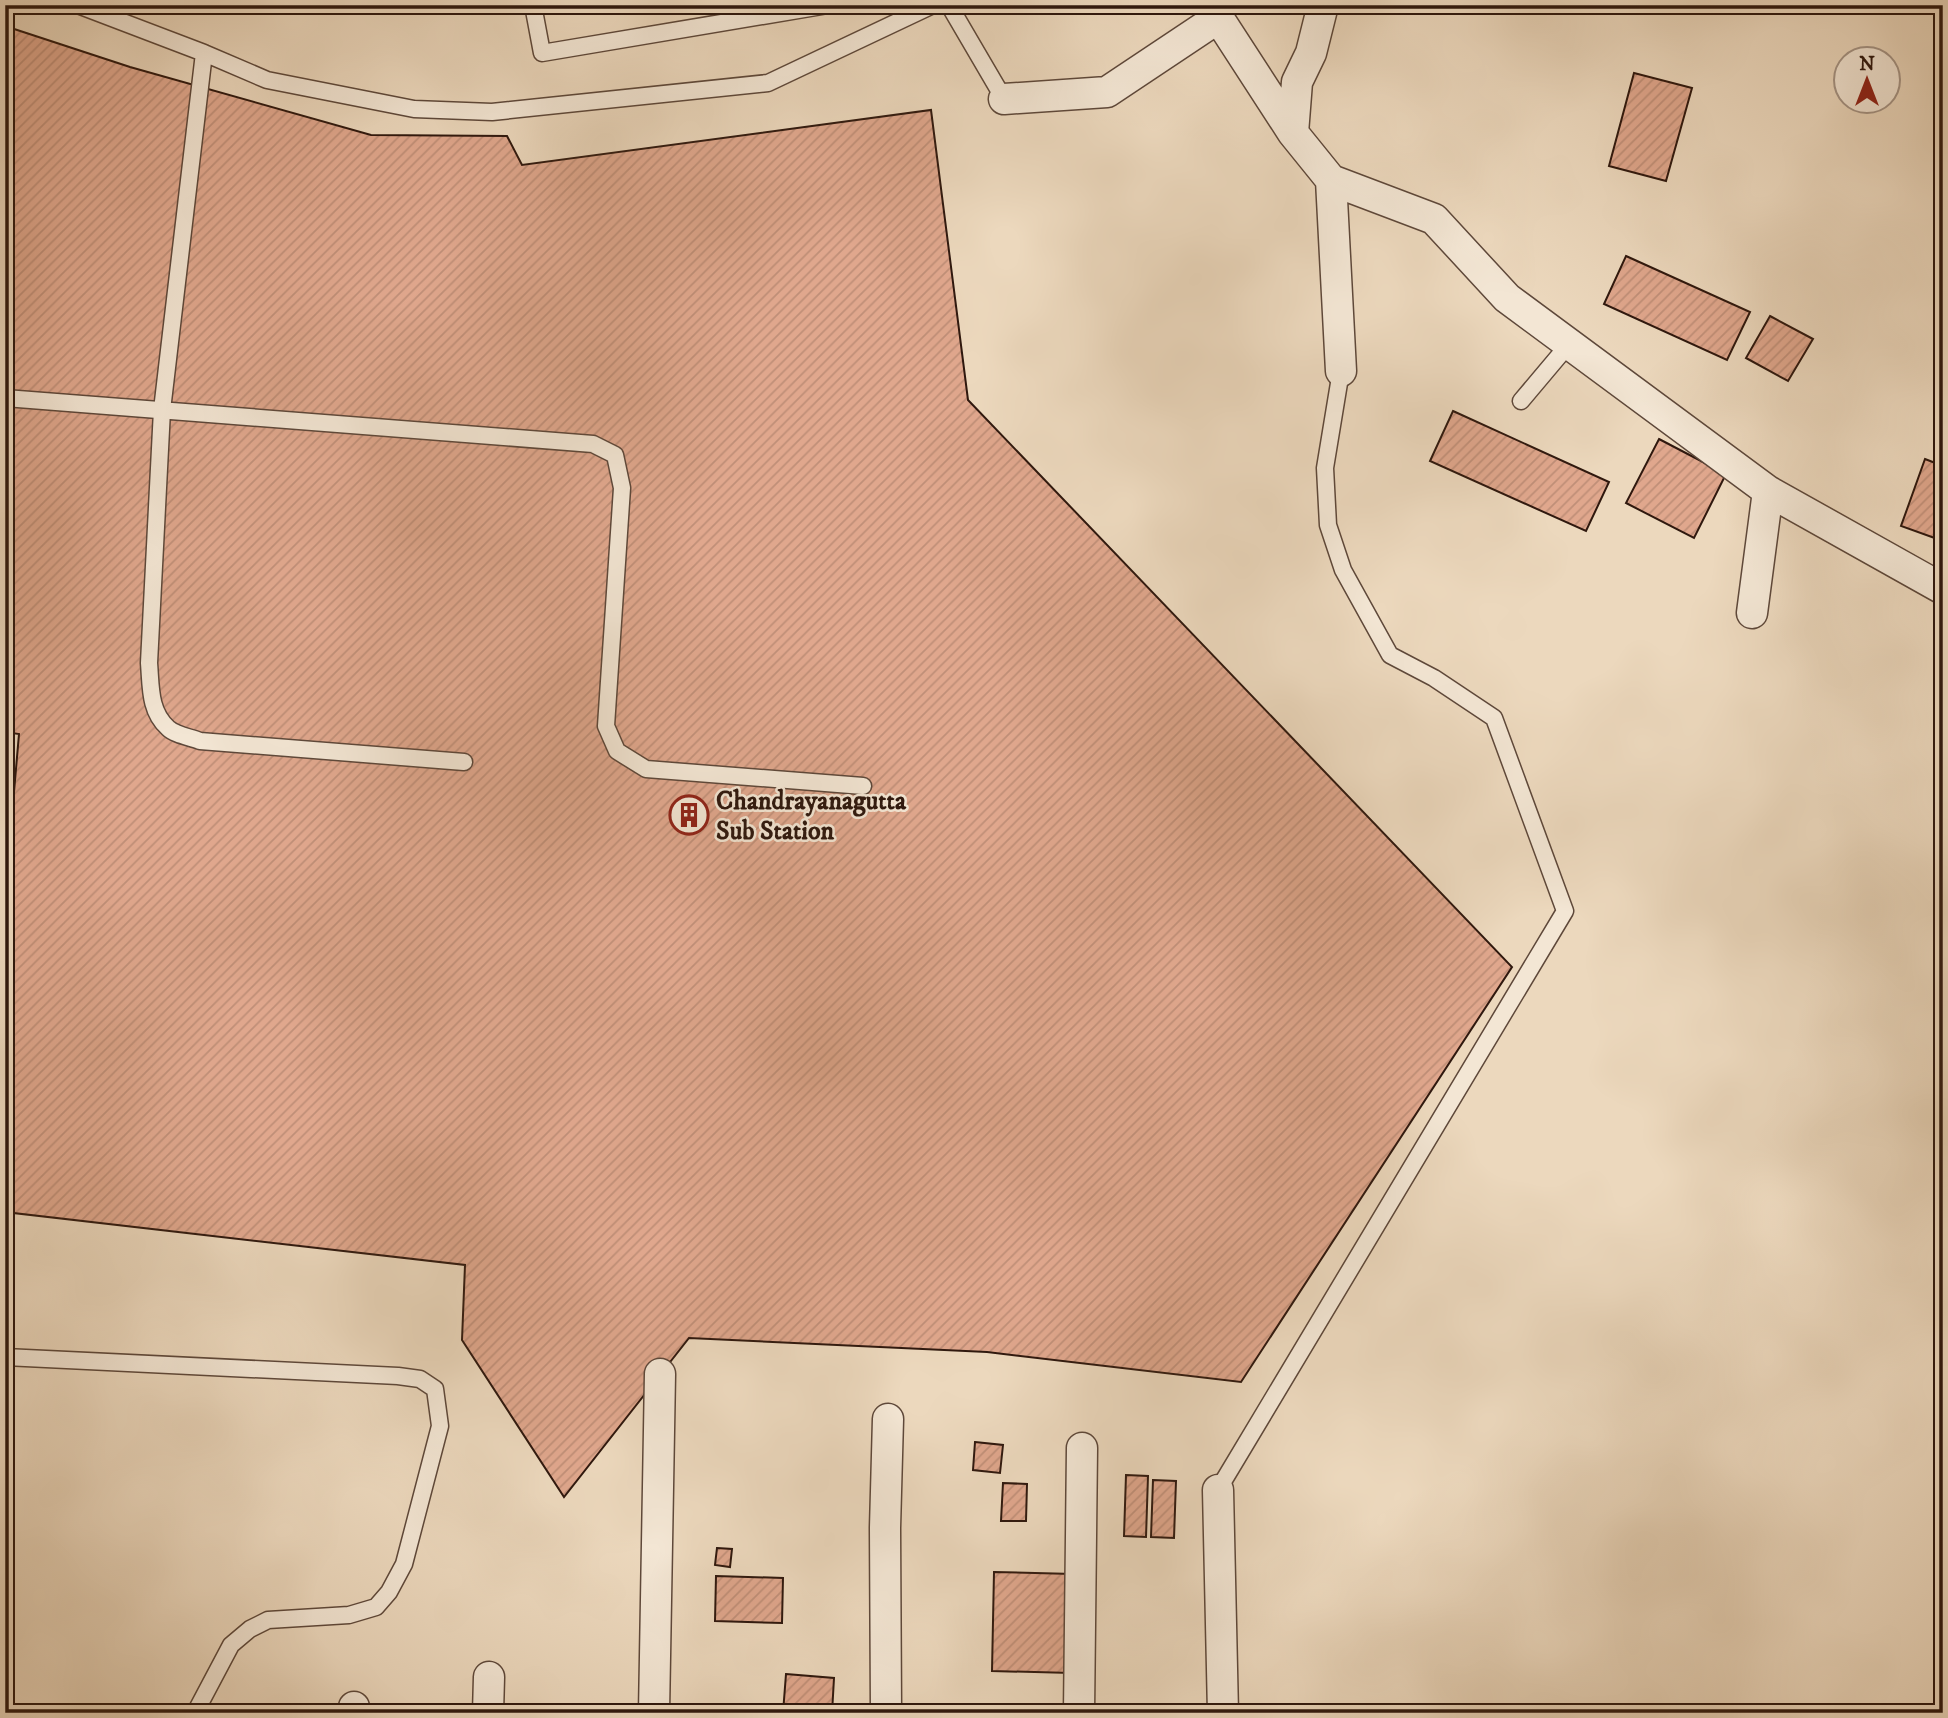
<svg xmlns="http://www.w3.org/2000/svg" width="1948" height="1718" font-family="'IM FELL DW Pica',serif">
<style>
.building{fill:url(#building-hatch);stroke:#2f180e;stroke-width:2}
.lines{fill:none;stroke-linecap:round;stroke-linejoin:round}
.lane-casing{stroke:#5e483a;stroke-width:19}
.street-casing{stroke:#5e483a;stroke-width:33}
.lane{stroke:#f3e6d4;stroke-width:16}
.street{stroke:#f3e6d4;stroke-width:30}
.labels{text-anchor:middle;stroke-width:5;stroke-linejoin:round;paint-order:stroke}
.poi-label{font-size:26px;font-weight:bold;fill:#2f180e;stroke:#f3e6d4;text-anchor:start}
</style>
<defs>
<pattern id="building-hatch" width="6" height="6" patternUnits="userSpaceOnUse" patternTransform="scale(1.75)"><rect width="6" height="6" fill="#e0a78d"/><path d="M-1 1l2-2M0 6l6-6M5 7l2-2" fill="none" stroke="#c08f78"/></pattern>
</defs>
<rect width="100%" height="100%" fill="#ecd8bd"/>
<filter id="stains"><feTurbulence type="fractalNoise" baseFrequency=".00286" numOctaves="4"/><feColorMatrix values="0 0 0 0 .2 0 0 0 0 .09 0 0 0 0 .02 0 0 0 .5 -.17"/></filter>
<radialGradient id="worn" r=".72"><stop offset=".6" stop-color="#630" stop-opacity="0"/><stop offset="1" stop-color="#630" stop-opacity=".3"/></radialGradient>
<path class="building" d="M 5,26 L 130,67 L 371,135 L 507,136 L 522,165 L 931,110 L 968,400 L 1512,967 L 1241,1382 L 987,1352 L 689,1338 L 564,1497 L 462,1340 L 465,1265 L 5,1212 L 5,896 L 19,734 L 5,732 Z
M 1634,73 L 1692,88 L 1666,181 L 1609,166 Z
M 1626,256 L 1750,312 L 1727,360 L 1604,304 Z
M 1770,316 L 1813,339 L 1788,381 L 1746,358 Z
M 1453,411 L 1609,482 L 1586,531 L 1430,461 Z
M 1659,439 L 1726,474 L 1694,538 L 1626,503 Z
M 1925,459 L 1943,466 L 1943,541 L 1901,526 Z
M 975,1442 L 1003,1445 L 1000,1473 L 973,1470 Z
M 1126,1475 L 1148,1476 L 1146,1537 L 1124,1536 Z
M 1153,1480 L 1176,1481 L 1174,1538 L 1151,1537 Z
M 1003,1483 L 1027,1484 L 1026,1521 L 1001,1521 Z
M 717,1548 L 732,1549 L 730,1567 L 715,1565 Z
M 994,1572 L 1073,1574 L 1071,1673 L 992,1671 Z
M 716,1576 L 783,1578 L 782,1623 L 715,1621 Z
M 786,1674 L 834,1678 L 832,1713 L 783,1713 Z"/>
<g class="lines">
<g class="lane-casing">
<path id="lane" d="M 78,5 L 204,53 L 267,80 L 414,109 L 492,112 L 768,83 L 933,5
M 533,5 L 542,53 L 828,5
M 949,5 L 1004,99
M 204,53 L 162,410 L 149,663 C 151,686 149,711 168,728 C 175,735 190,737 200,741 L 464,762
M 5,398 L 593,444 L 615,455 L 622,488 L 606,726 L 617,751 L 646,769 L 863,786
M 1521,401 L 1569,344
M 5,1357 L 398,1376 L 420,1379 L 435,1389 L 440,1426 L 404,1564 L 389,1592 L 376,1607 L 349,1615 L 268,1620 L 250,1629 L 231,1645 L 195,1713
M 1218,1490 L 1565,911 L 1494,718 L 1434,678 L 1390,655 L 1343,570 L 1328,525 L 1325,468 L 1341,371"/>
</g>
<g class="street-casing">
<path id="street" d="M 1210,5 L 1293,133
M 1323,5 L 1311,53 L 1297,82 L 1293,133 L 1331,180 L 1341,371
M 1004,99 L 1107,92 L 1218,18
M 1331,180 L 1434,219 L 1507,298 L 1768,491 L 1943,589
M 1752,613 L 1768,491
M 1218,1490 L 1223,1713
M 354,1713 L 354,1707
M 488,1713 L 489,1677
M 654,1713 L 660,1374
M 886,1713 L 885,1528 L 888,1419
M 1079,1713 L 1082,1448"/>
</g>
<use href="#lane" class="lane"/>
<use href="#street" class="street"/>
</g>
<defs>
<g id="building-ring" transform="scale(2.0125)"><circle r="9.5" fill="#f3e6d4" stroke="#8f2418" stroke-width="1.5"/><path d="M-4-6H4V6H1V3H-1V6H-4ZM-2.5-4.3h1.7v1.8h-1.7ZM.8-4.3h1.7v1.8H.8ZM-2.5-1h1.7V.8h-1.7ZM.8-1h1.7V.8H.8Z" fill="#8f2418"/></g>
</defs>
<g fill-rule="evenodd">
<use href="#building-ring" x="689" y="815"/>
</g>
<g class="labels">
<g class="poi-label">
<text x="716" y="809">Chandrayanagutta<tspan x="716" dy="30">Sub Station</tspan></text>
</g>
</g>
<rect width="1948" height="1718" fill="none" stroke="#ecd8bd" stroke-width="28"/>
<rect x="7" y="7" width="1934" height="1704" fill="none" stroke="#2f180e" stroke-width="3.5"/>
<rect x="14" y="14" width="1920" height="1690" fill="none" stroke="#2f180e" stroke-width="2"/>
<g transform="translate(1867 80)"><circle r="33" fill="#f3e6d4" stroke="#a59485" stroke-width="2"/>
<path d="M0-5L12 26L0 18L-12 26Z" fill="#8f2418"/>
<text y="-10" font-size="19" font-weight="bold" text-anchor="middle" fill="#2f180e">N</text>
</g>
<rect width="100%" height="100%" filter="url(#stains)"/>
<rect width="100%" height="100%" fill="url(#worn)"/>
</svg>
